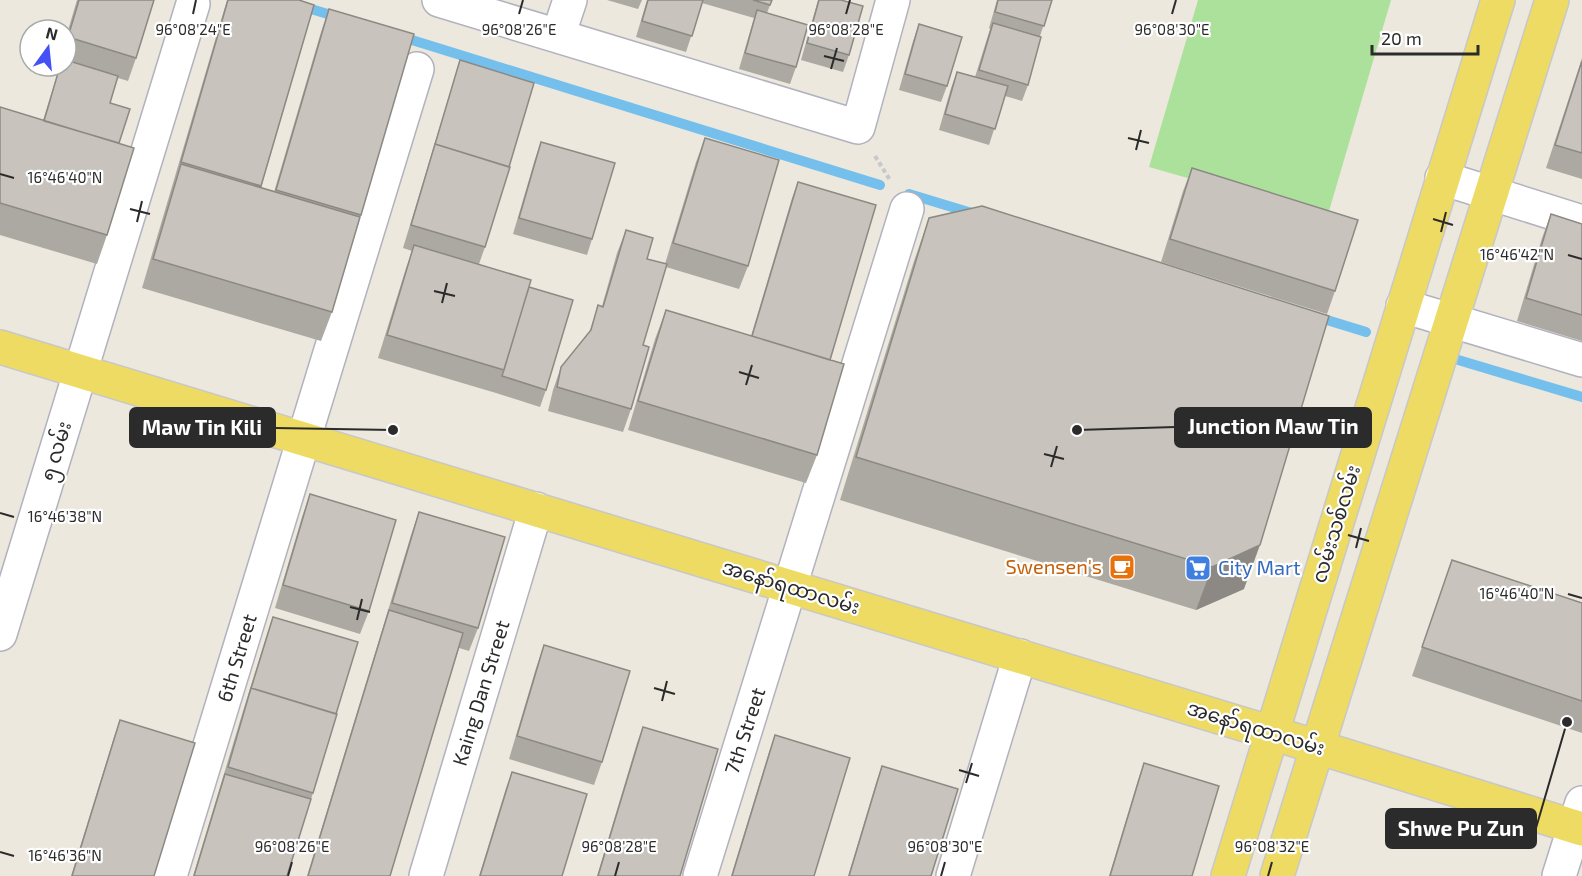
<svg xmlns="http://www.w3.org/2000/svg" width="1582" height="876" font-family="'Exo 2','Noto Sans Myanmar',sans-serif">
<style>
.green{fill:#ace19c}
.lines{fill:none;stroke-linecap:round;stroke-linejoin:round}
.stream{stroke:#74bfeb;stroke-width:10}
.minor-casing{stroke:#b1b2be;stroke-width:36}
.major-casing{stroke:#c8c8c8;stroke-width:36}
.path{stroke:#c8c8c8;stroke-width:4;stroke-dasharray:4.5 3;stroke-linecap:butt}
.minor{stroke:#fff;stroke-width:33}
.major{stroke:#eddb63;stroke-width:33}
.wall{fill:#aca9a3}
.shaded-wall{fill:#8c8984}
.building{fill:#c8c4bd;stroke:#8c8984;stroke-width:1.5}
.ticks{fill:none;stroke:#2b2b2b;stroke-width:2}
.labels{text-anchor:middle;stroke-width:4.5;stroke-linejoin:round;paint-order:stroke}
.street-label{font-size:20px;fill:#2b2b2b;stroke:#fff}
.food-label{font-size:20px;fill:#c56008;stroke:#fff;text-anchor:end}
.shop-label{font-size:20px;fill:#366cbe;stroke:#fff;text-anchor:start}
.ticks-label{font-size:15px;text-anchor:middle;fill:#2b2b2b;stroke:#fff;stroke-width:4.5;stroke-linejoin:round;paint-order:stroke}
.leader{fill:none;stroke:#2b2b2b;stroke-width:2}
.callout-dot{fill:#2b2b2b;stroke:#fff;stroke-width:2}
.callout{fill:#2b2b2b;stroke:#2b2b2b;stroke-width:2}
.callout-label{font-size:21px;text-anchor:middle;font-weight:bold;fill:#fff}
</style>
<rect width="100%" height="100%" fill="#ece8de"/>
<path class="green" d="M 1198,0 L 1391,0 L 1327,218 L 1149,167 Z"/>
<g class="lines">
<path class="stream" d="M 281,0 L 341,18
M 399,36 L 880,185
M 909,194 L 975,214
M 1314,316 L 1366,332
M 1455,359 L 1582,397"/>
<g class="minor-casing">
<path id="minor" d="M 439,0 L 858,127 L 893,0
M 558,36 L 570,0
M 1442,178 L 1582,222
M 1403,306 L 1582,360
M 0,634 L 193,4
M 170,876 L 417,69
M 426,876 L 536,509
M 700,876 L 907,209
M 953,876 L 1020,656
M 1559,876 L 1582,803"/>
</g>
<g class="major-casing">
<path id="major" d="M 0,347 L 1272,733 L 1582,829
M 1228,876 L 1498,0
M 1277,876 L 1552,0"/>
</g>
<path class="path" d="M 875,156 L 890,180"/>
<use href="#minor" class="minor"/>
<use href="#major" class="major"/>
</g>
<path class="wall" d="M 77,0 L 154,0 L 136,58 L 128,81 L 118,78 L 110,103 L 119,143 L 107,235 L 97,264 L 0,235 L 0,107 L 43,120 L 60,66 L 66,66 L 66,37 Z
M 227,0 L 299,0 L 314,5 L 261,188 L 274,192 L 321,32 L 329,9 L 361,215 L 332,312 L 321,341 L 142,288 Z
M 607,0 L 642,0 L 638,9 Z
M 647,0 L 772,0 L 767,13 L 796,67 L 790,84 L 739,69 L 754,18 L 702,3 L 686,52 L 636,37 Z
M 818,0 L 841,0 L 849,55 L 843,72 L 801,60 Z
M 997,0 L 1052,0 L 1040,36 L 1028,85 L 1022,101 L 1005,96 L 989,145 L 939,130 L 951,88 L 957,72 L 975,77 L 990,29 L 989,28 Z
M 919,24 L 947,86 L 941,102 L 899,90 L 913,41 Z
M 1582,58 L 1582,179 L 1546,168 Z
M 460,60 L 485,247 L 479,264 L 529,287 L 546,390 L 540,407 L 496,393 L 378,358 L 406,268 L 412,251 L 403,248 L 455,77 Z
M 705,138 L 748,266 L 739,289 L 666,267 L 643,345 L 631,409 L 623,432 L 548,411 L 553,390 L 561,367 L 589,333 L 598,305 L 602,306 L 617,253 L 626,230 L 647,259 L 665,264 L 696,162 Z
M 541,142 L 592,239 L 587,255 L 513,234 L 535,159 Z
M 1192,168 L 1335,291 L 1327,314 L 1161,262 L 1183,191 Z
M 798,182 L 817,455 L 806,483 L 628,430 L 655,339 L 666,310 L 751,336 L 792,198 Z
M 1551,214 L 1582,224 L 1582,341 L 1517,321 L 1542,238 Z
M 929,218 L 1244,589 L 1196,610 L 840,500 L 914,261 Z
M 310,494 L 369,611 L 360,634 L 275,608 L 302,517 Z
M 419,512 L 478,628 L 469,651 L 459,648 L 390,876 L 307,876 L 411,535 Z
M 1452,560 L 1582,603 L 1582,733 L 1412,676 Z
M 273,617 L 336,714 L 313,793 L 287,876 L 193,876 L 243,711 L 267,634 Z
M 544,645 L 602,762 L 594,785 L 509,759 L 536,668 Z
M 120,720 L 154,876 L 71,876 L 114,737 Z
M 643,727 L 680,876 L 597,876 L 637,743 Z
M 775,735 L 814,876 L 731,876 L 769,752 Z
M 1144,763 L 1192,876 L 1109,876 L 1138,780 Z
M 882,766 L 931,876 L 848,876 L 876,783 Z
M 512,772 L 562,876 L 479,876 L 506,788 Z"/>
<path class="shaded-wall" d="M 1260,545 L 1244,589 L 1196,610 L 1212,567 Z"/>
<path class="building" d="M 79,0 L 154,0 L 136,58 L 68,37 Z
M 228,0 L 299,0 L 314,5 L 261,186 L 181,162 Z
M 648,0 L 703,0 L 692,36 L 642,21 Z
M 753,0 L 772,0 L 770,5 Z
M 819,0 L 841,0 L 863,6 L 849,55 L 807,43 Z
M 998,0 L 1052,0 L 1044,26 L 995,12 Z
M 329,9 L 414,34 L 361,215 L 276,190 Z
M 757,10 L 808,25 L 796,67 L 745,53 Z
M 993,23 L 1041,37 L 1028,85 L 979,70 Z
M 919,24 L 962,37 L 947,86 L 905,74 Z
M 66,60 L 118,76 L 110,103 L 130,109 L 119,143 L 44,121 L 60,66 L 66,66 Z
M 460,60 L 534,83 L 509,167 L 435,144 L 433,151 Z
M 1582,61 L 1582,153 L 1555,145 Z
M 957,72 L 1008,86 L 995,129 L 945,114 Z
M 0,107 L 134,148 L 107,235 L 0,203 Z
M 705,138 L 779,160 L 748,266 L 673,243 Z
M 541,142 L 615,163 L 592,239 L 519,218 Z
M 435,144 L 510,167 L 485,247 L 411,225 Z
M 181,164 L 360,217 L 332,312 L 153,259 Z
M 1192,168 L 1358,220 L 1335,291 L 1170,239 Z
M 798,182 L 876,205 L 830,360 L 752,336 Z
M 982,206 L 1329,316 L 1260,545 L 1212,567 L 856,457 L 929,218 Z
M 1551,214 L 1582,224 L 1582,315 L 1526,298 Z
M 626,230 L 653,238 L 647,259 L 667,264 L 643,345 L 649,347 L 631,409 L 557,387 L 561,367 L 591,330 L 598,305 L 603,307 Z
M 414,245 L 531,280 L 504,370 L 387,335 Z
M 529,287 L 573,300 L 546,390 L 502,376 Z
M 666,310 L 844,364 L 817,455 L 638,401 Z
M 310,494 L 396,520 L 369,611 L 283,585 Z
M 419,512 L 505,537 L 478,628 L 392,603 Z
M 1452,560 L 1582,603 L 1582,701 L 1422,647 Z
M 389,610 L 463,633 L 390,876 L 308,876 Z
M 273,617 L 358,642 L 336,714 L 251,688 L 249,695 Z
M 544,645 L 630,671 L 602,762 L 517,736 Z
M 251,688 L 337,714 L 313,793 L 228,767 Z
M 120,720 L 195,743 L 154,876 L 72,876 Z
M 643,727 L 718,749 L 680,876 L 598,876 Z
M 775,735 L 850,758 L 814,876 L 732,876 Z
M 1144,763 L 1219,786 L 1192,876 L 1110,876 Z
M 882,766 L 958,789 L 931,876 L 849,876 Z
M 512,772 L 587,794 L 562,876 L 480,876 Z
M 225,774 L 311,799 L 287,876 L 194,876 Z"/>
<path class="ticks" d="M 193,14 L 196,0M 519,14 L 523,0M 846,14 L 850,0M 1172,14 L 1176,0M 824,56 L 844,61M 831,69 L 837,48M 1128,138 L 1149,143M 1136,150 L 1141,130M 0,174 L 14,178M 130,209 L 150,214M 1433,219 L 1453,225M 137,222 L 142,201M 1441,232 L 1446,212M 1568,255 L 1582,259M 434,291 L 455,296M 442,303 L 447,283M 739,372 L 759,378M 746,385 L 752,365M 1044,454 L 1064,459M 1051,467 L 1057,446M 0,513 L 14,517M 1348,535 L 1369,541M 1356,548 L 1361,528M 1568,594 L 1582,598M 350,607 L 370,612M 357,620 L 362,599M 654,688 L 675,694M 662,701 L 667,681M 959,770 L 979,776M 966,783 L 972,763M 0,852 L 14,856M 288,876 L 292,862M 615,876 L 619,862M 941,876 L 945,862M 1268,876 L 1272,862"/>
<defs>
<g id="cafe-square" transform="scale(1.35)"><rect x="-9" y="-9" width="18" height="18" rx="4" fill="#e8710a" stroke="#fff"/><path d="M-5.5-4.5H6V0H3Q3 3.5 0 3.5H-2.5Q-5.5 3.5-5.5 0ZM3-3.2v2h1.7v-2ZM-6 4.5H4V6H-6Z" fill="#fff"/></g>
<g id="supermarket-square" transform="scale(1.35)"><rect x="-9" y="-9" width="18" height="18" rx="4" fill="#3f7fe0" stroke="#fff"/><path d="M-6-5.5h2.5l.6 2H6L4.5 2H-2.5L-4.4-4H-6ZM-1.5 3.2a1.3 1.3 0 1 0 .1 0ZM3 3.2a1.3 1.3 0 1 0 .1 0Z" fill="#fff"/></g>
</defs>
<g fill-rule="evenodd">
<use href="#cafe-square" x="1122" y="567"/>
<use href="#supermarket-square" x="1198" y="568"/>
</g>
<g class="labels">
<g class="street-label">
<text transform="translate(56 451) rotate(-73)" y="7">၅ လမ်း</text>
<text transform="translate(1336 524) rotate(-73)" y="7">လမ်းသစ်လမ်း</text>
<text transform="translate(791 587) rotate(17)" y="7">အနော်ရထာလမ်း</text>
<text transform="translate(237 658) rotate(-73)" y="7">6th Street</text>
<text transform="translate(481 693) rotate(-73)" y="7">Kaing Dan Street</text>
<text transform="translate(1256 728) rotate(17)" y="7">အနော်ရထာလမ်း</text>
<text transform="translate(745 731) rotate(-72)" y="7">7th Street</text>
</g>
<g class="food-label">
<text x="1102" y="574">Swensen's</text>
</g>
<g class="shop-label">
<text x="1218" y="575">City Mart</text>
</g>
</g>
<g class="ticks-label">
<text x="193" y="35">96°08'24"E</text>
<text x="519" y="35">96°08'26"E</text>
<text x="846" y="35">96°08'28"E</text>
<text x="1172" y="35">96°08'30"E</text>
<text x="65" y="183">16°46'40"N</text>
<text x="1517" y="260">16°46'42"N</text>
<text x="65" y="522">16°46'38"N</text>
<text x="1517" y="599">16°46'40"N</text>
<text x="292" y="852">96°08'26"E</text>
<text x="619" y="852">96°08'28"E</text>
<text x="945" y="852">96°08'30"E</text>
<text x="1272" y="852">96°08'32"E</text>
<text x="65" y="861">16°46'36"N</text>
</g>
<path class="leader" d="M1077 430L1175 427M393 430L275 428M1567 722L1536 828"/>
<g class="callout-dot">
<circle cx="1077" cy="430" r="6"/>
<circle cx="393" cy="430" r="6"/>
<circle cx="1567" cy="722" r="6"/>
</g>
<g class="callout">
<rect x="1175" y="408" width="196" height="39" rx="6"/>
<rect x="130" y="408" width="145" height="39" rx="6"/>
<rect x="1386" y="809" width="150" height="39" rx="6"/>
</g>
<g class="callout-label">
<text x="1273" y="434">Junction Maw Tin</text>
<text x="202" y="435">Maw Tin Kili</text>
<text x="1461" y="836">Shwe Pu Zun</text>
</g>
<g transform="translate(48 48) rotate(15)"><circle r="28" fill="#ffffff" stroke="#aaaaaa" stroke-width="1.5"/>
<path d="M0-4.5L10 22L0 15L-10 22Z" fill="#4351f5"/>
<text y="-9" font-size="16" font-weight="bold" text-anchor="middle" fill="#2b2b2b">N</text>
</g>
<path d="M1372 45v9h106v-9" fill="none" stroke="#2b2b2b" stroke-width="3"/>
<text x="1381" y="45" font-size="18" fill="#2b2b2b" stroke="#ffffff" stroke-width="4.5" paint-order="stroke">20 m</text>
</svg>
